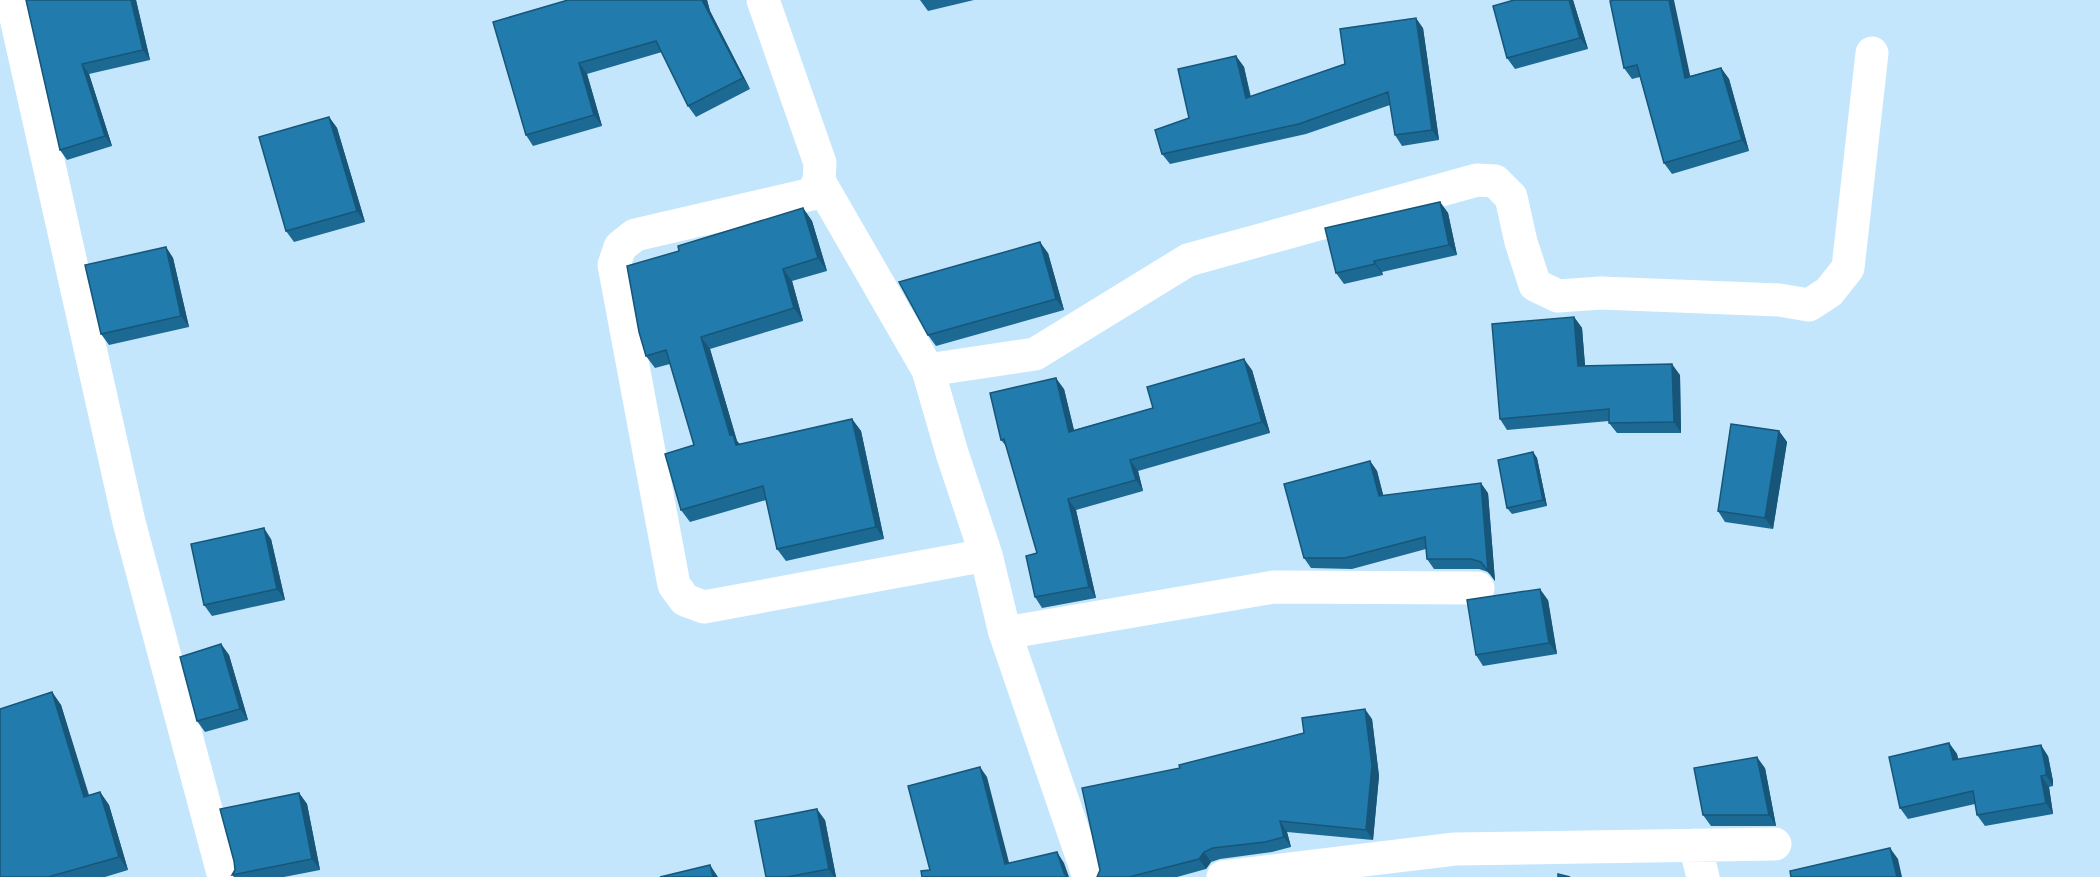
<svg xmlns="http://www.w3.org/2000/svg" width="2100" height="877" font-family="'Public Sans',sans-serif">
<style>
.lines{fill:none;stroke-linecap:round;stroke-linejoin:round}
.minor{stroke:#fff;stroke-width:33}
.wall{fill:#1c6a94}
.shaded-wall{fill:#175678}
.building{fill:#217bac;stroke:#175678;stroke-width:1.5}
</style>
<rect width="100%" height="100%" fill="#c4e6fd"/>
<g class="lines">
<path class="minor" d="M 12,0 L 129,522 L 224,877
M 763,0 L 820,163 L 819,181 L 812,194 L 635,235 L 620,247 L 614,265 L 674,585 L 685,600 L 704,607 L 986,555
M 819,181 L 928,370
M 1005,633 L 1274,587 L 1478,588
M 1695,845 L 1703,877
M 1089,877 L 1005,633 L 986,555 L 952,453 L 928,370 L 1035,354 L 1188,260 L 1477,180 L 1495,181 L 1511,197 L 1521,242 L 1535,285 L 1558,296 L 1601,293 L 1779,300 L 1809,305 L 1829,292 L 1848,268 L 1872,53
M 1223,877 L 1455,849 L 1775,844"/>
</g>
<path class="wall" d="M 26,0 L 136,0 L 150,60 L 89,74 L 112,146 L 67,160 L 60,150 Z
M 568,0 L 707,0 L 710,11 L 750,89 L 696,117 L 688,106 L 662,52 L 587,74 L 602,126 L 533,146 L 526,135 Z
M 920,0 L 974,0 L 928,11 Z
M 1573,0 L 1588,49 L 1515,69 L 1507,58 Z
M 1610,1 L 1690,76 L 1721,68 L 1729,79 L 1749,151 L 1672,174 L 1664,163 L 1640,77 L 1632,79 L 1624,68 Z
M 1423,28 L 1439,140 L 1402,146 L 1395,135 L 1390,105 L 1306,134 L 1170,164 L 1162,154 L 1236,56 L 1244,67 L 1251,97 L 1345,64 Z
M 329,117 L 337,128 L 365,222 L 294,242 L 286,231 Z
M 1440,202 L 1448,213 L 1457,255 L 1382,272 L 1383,275 L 1344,284 L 1336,273 Z
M 803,208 L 812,221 L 827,271 L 792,281 L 803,321 L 710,349 L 737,441 L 740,444 L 852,419 L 861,431 L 884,539 L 786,561 L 777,549 L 766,500 L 690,522 L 681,510 L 694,445 L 670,364 L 655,368 L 646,356 L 679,251 Z
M 166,247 L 173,258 L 189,327 L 109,345 L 101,334 Z
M 1048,253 L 1064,310 L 936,346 L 928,335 Z
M 1574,317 L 1582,328 L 1585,366 L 1680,375 L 1681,433 L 1617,433 L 1609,423 L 1609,421 L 1507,430 L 1500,419 Z
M 1252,370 L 1270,433 L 1138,471 L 1143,491 L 1076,510 L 1096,598 L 1042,608 L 1035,597 L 1037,553 L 1006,446 L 1001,440 L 1064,389 L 1074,430 L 1153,408 Z
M 1779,431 L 1787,442 L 1773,529 L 1725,522 L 1718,511 Z
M 1533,452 L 1537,458 L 1547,506 L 1512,514 L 1507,508 Z
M 1370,461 L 1377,471 L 1383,495 L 1488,493 L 1495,581 L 1488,572 L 1479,569 L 1434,569 L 1427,559 L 1426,549 L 1352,569 L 1311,568 L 1304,558 Z
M 271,539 L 285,600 L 212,616 L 204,605 Z
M 1548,600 L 1557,654 L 1483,666 L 1476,655 Z
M 221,644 L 229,655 L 248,720 L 205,732 L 197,721 Z
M 52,692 L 61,705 L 89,795 L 100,792 L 109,805 L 128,870 L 105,877 L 0,877 Z
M 1372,719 L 1379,776 L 1373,840 L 1287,832 L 1291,847 L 1272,852 L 1220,859 L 1211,862 L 1206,869 L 1177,877 L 1097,877 L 1180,768 Z
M 1949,743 L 1957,754 L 1958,759 L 2048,756 L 2053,781 L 2053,786 L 2049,787 L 2053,814 L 1985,826 L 1977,815 L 1975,804 L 1908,819 L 1900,808 Z
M 1765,768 L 1776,826 L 1711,826 L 1703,815 Z
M 299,793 L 307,804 L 320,870 L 284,877 L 234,877 L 232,875 Z
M 825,820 L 836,877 L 766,877 Z"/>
<path class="shaded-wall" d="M 131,0 L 136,0 L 150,60 L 143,50 Z
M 702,0 L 707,0 L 710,11 L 750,89 L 743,78 Z
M 1569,0 L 1573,0 L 1588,49 L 1580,38 Z
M 1669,0 L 1674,0 L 1693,89 L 1685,78 Z
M 1416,18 L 1423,28 L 1439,140 L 1432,130 Z
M 1236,56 L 1244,67 L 1253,109 L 1246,98 Z
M 579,63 L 587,74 L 602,126 L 594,115 Z
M 82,64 L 89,74 L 112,146 L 105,136 Z
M 1721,68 L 1729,79 L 1749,151 L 1742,140 Z
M 329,117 L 337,128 L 365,222 L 357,211 Z
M 1440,202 L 1448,213 L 1457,255 L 1449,245 Z
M 803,208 L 812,221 L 827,271 L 818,258 Z
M 1040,242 L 1048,253 L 1064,310 L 1056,299 Z
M 166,247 L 173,258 L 189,327 L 181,316 Z
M 1374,261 L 1382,272 L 1383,275 L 1375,264 Z
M 783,269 L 792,281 L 803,321 L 794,308 Z
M 1574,317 L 1582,328 L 1586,377 L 1578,366 Z
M 701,337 L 710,349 L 737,441 L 741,447 L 736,445 L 730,435 Z
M 1244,359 L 1252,370 L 1270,433 L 1262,422 Z
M 1672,364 L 1680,375 L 1681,433 L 1674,422 Z
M 1056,378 L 1064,389 L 1077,443 L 1069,432 Z
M 852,419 L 861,431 L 884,539 L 876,527 Z
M 1779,431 L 1787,442 L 1773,529 L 1765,518 Z
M 1533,452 L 1537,458 L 1547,506 L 1543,500 Z
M 1130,460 L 1138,471 L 1143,491 L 1136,480 Z
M 1370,461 L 1377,471 L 1386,506 L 1379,496 Z
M 1481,483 L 1488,493 L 1495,581 L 1488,571 Z
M 1068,499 L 1076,510 L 1096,598 L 1089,587 Z
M 264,528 L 271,539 L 285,600 L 277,589 Z
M 1540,589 L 1548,600 L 1557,654 L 1549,643 Z
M 221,644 L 229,655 L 248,720 L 240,709 Z
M 52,692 L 61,705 L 93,810 L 84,797 Z
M 1365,709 L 1372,719 L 1379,776 L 1373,840 L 1366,830 Z
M 1949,743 L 1957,754 L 1961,771 L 1953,760 Z
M 2041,745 L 2048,756 L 2053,781 L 2053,786 L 2046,775 Z
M 1757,757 L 1765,768 L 1776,826 L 1769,815 Z
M 980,767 L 987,777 L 1012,874 L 1005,864 Z
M 2041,776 L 2049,787 L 2053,814 L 2046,803 Z
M 100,792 L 109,805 L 128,870 L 119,857 Z
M 299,793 L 307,804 L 320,870 L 312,859 Z
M 817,809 L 825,820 L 836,877 L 834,877 L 829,869 Z
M 1280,821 L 1287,832 L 1291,847 L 1284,837 Z
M 1890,848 L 1898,859 L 1902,877 L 1897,877 Z
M 1057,852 L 1064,863 L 1069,877 L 1067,877 L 1064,873 Z
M 1204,852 L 1211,862 L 1206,869 L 1199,859 Z
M 710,865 L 718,877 L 713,877 Z"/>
<path class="building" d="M 26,0 L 131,0 L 143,50 L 82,64 L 105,136 L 60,150 Z
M 568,0 L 702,0 L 743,78 L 688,106 L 656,41 L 579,63 L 594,115 L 526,135 L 493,22 Z
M 1514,0 L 1569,0 L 1580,38 L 1507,58 L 1493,6 Z
M 1614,0 L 1669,0 L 1685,78 L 1721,68 L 1742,140 L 1664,163 L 1637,65 L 1624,68 L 1610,1 Z
M 1416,18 L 1432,130 L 1395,135 L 1388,92 L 1299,124 L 1162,154 L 1155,130 L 1189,118 L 1178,69 L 1236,56 L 1246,98 L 1345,64 L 1340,29 Z
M 329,117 L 357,211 L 286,231 L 259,137 Z
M 1440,202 L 1449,245 L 1374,261 L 1375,264 L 1336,273 L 1325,228 Z
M 803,208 L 818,258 L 783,269 L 794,308 L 701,337 L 730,435 L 733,434 L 736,445 L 852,419 L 876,527 L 777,549 L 763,486 L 681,510 L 665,454 L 694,445 L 666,350 L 646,356 L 639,332 L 627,266 L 679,251 L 678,246 Z
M 1040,242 L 1056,299 L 928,335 L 899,282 Z
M 166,247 L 181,316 L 101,334 L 85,265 Z
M 1574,317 L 1578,366 L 1672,364 L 1674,422 L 1609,423 L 1609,409 L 1500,419 L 1492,324 Z
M 1244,359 L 1262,422 L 1130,460 L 1136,480 L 1068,499 L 1089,587 L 1035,597 L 1026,556 L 1037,553 L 1004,439 L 1001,440 L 990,393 L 1056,378 L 1069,432 L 1153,408 L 1147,387 Z
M 1731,424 L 1779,431 L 1765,518 L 1718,511 Z
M 1533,452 L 1543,500 L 1507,508 L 1498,460 Z
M 1370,461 L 1379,496 L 1481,483 L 1488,571 L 1481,562 L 1471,559 L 1427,559 L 1425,537 L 1345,558 L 1304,558 L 1284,484 Z
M 264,528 L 277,589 L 204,605 L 191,544 Z
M 1540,589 L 1549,643 L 1476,655 L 1467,600 Z
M 221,644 L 240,709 L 197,721 L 180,657 Z
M 52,692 L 84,797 L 100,792 L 119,857 L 48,877 L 0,877 L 0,709 Z
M 1365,709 L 1372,765 L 1366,830 L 1280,821 L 1284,837 L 1265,842 L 1213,848 L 1204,852 L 1199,859 L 1129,877 L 1097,877 L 1100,870 L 1082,788 L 1180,768 L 1179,765 L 1304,733 L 1302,718 Z
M 1949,743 L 1953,760 L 2041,745 L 2046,770 L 2046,775 L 2041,776 L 2046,803 L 1977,815 L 1973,791 L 1900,808 L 1889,757 Z
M 1757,757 L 1769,815 L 1703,815 L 1694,768 Z
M 980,767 L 1005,864 L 1057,852 L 1064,873 L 1067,877 L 922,877 L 921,871 L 930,870 L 908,786 Z
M 299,793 L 312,859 L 232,875 L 235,870 L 234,861 L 220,809 Z
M 817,809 L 829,869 L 787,877 L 766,877 L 755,821 Z
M 1890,848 L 1897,877 L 1791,877 L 1790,871 Z
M 710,865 L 713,877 L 660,877 Z
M 1558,874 L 1570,877 L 1558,877 Z"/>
</svg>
